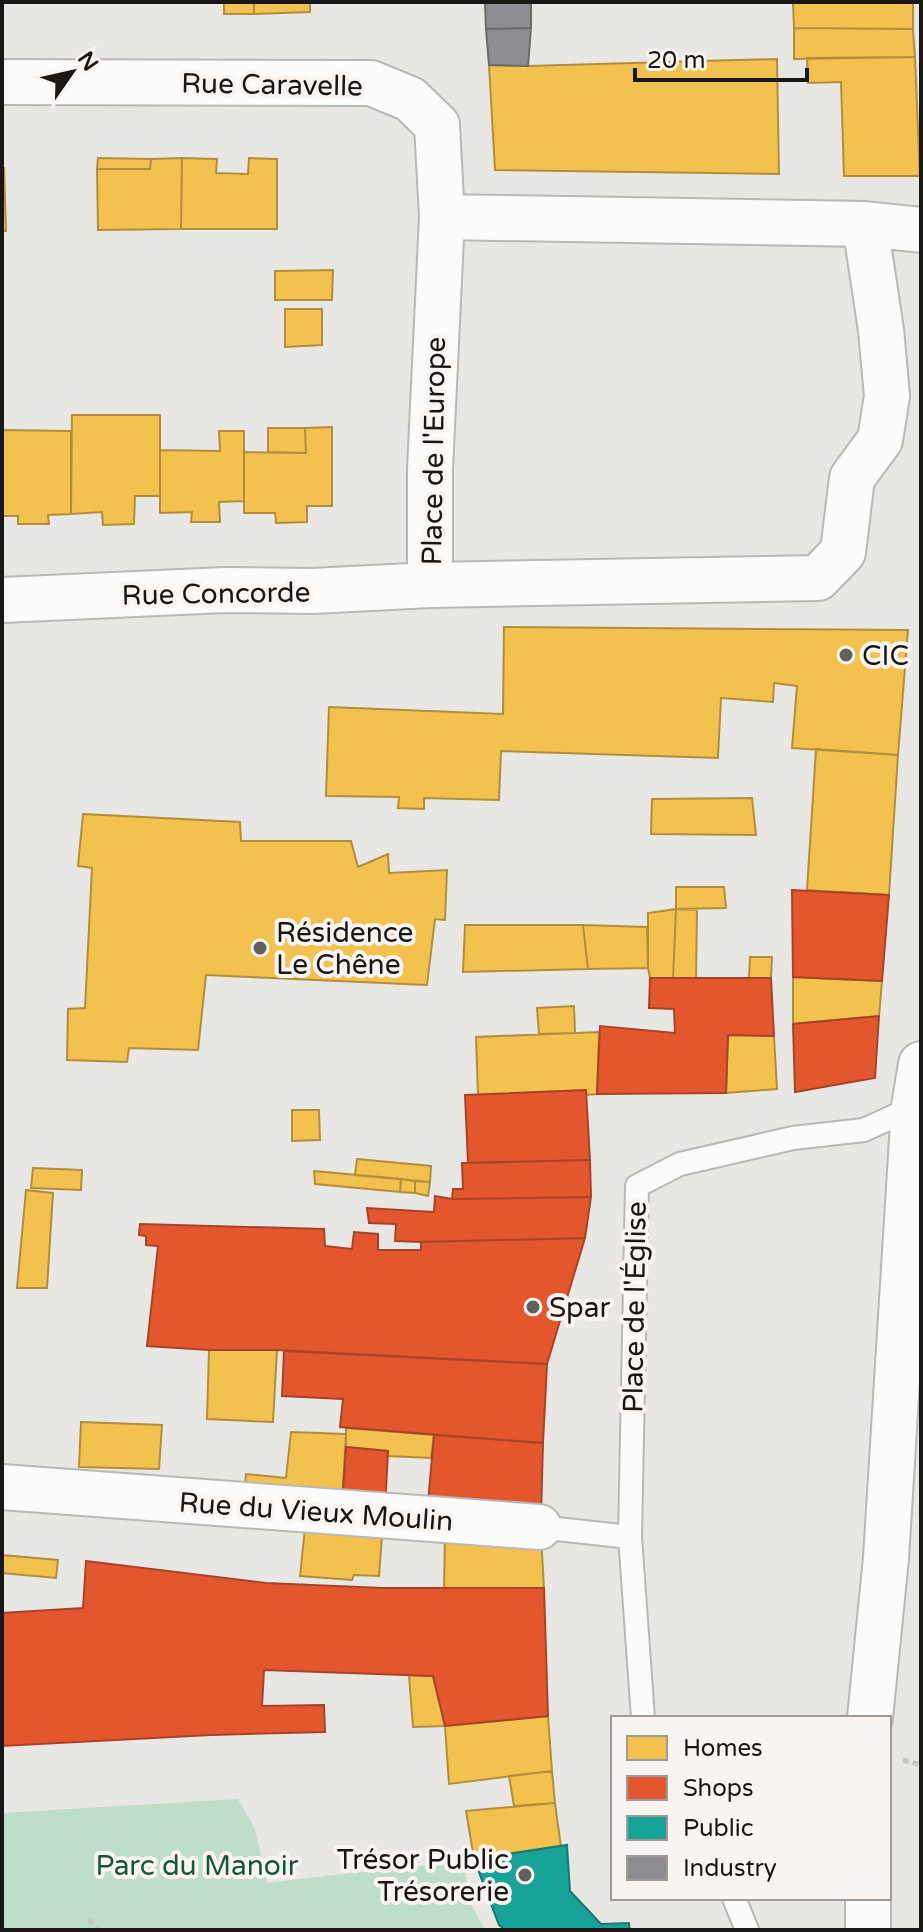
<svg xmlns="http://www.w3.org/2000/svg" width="923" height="1932" font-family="'Varela Round',sans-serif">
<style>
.green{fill:#bedec9}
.homes{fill:#f2c14e;stroke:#b18e3d;stroke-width:2}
.shops{fill:#e4572e;stroke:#a74426;stroke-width:2}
.public{fill:#17a398;stroke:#177971;stroke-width:2}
.industry{fill:#8d8d92;stroke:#6a6a6c;stroke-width:2}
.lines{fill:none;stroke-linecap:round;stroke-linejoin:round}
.lane-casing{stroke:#bab8b6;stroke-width:26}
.street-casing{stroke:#bab8b6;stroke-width:48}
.path{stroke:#c7c6c5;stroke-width:5;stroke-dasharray:6 4;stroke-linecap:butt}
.lane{stroke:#fcfbfb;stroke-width:22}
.street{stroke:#fcfbfb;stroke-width:44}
.poi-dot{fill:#61605d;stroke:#f9f4ef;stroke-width:3}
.labels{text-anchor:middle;stroke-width:8;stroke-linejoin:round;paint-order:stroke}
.street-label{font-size:28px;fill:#181715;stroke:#f9f4ef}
.poi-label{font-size:28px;fill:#181715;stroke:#f9f4ef;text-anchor:start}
.park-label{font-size:28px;fill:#145838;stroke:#f9f4ef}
</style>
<rect width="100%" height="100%" fill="#e9e7e4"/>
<path class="green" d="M 238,1799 L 255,1829 L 267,1883 L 334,1875 L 463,1862 L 472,1906 L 485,1930 L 2,1930 L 2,1813 Z"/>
<path class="homes" d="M 224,2 L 254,2 L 254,14 L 224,14 Z
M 254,2 L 310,2 L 310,12 L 254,14 Z
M 793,2 L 913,2 L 913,29 L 794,28 Z
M 794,28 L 913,29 L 915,57 L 794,59 Z
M 915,57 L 920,176 L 844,176 L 841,82 L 808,83 L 807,58 Z
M 777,59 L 779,174 L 495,170 L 489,65 L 528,66 Z
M 98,158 L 151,159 L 150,169 L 97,169 Z
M 182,158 L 181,229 L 98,230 L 97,169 L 150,169 L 151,159 Z
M 182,158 L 217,159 L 216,173 L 248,174 L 249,158 L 277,159 L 277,229 L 181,229 Z
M 2,168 L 4,168 L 6,231 L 2,231 Z
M 333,270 L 332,300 L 275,300 L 275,271 Z
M 285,309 L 322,309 L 322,345 L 285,347 Z
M 72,415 L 160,415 L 160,496 L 135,496 L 134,524 L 103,525 L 102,512 L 71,514 Z
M 332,427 L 332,506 L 307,506 L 307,522 L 276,523 L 275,513 L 244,513 L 244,452 L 306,453 L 305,428 Z
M 268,428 L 305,428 L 306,453 L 268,452 Z
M 2,430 L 71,431 L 71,514 L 48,515 L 49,524 L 18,524 L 18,516 L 2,516 Z
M 219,431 L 244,431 L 244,501 L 219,502 L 220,522 L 191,522 L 192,512 L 160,513 L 160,450 L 220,451 Z
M 504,627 L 908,630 L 898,755 L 792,748 L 797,686 L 774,683 L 773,702 L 721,698 L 718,758 L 501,751 L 499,800 L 424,798 L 424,809 L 398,808 L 399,797 L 326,796 L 329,707 L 503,714 Z
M 816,749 L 898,755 L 889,895 L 807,890 Z
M 752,798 L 756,835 L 651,834 L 652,799 Z
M 83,814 L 240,822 L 241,841 L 351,841 L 358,867 L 388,854 L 389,873 L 447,870 L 445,920 L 435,919 L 427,985 L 206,975 L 198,1050 L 129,1048 L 127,1062 L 67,1060 L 68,1009 L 85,1008 L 92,868 L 78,866 Z
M 676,887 L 724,887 L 726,908 L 676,909 Z
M 676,909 L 697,910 L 696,978 L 673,979 Z
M 676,909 L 673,979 L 650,978 L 648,968 L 648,913 Z
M 465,925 L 583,925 L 588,969 L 463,972 Z
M 583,925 L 647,927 L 648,968 L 588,969 Z
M 750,957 L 772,957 L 771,978 L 749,978 Z
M 793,977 L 882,981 L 879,1016 L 793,1024 Z
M 574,1006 L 575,1033 L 539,1034 L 537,1008 Z
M 599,1032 L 597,1094 L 586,1095 L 586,1090 L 478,1095 L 476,1037 Z
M 728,1035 L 774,1036 L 777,1089 L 726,1093 Z
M 292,1110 L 319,1110 L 320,1140 L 292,1141 Z
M 357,1159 L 431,1166 L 430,1182 L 355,1175 Z
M 33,1168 L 82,1170 L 81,1190 L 31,1188 Z
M 314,1171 L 401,1179 L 400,1192 L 315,1184 Z
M 401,1179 L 415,1181 L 415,1193 L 400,1192 Z
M 415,1181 L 430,1182 L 428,1196 L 415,1193 Z
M 26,1190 L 53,1193 L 47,1288 L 17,1288 Z
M 209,1350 L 277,1350 L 273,1422 L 207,1419 Z
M 81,1422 L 162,1425 L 159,1469 L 79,1467 Z
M 346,1428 L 434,1435 L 431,1458 L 388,1456 L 388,1451 L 346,1447 Z
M 291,1432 L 346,1434 L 342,1504 L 244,1497 L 246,1474 L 286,1478 Z
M 305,1528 L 382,1536 L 379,1576 L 354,1575 L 352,1580 L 300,1576 Z
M 541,1535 L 544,1588 L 444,1589 L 445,1536 Z
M 2,1555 L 58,1560 L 56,1578 L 2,1573 Z
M 409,1675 L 433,1676 L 445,1726 L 413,1727 Z
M 548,1716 L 552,1771 L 449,1784 L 445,1726 Z
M 552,1771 L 555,1803 L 514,1806 L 509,1776 Z
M 555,1803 L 561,1847 L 474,1859 L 466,1811 Z"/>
<path class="shops" d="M 792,890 L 889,895 L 882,981 L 793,977 Z
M 650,978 L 771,978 L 774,1036 L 728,1035 L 726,1093 L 597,1094 L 600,1026 L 675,1033 L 674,1009 L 649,1008 Z
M 879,1016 L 875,1078 L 795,1092 L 793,1024 Z
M 586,1090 L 590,1160 L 468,1163 L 465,1095 Z
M 590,1160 L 591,1197 L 452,1199 L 453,1189 L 463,1189 L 462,1163 Z
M 435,1196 L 452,1199 L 591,1197 L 585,1238 L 421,1242 L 395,1241 L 396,1224 L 369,1223 L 367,1208 L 434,1212 Z
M 140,1224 L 324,1229 L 325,1246 L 352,1249 L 354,1232 L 378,1234 L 378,1250 L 421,1250 L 421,1242 L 585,1238 L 547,1364 L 277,1350 L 209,1350 L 147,1346 L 158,1246 L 146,1245 L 146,1236 L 139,1235 Z
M 284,1351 L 547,1364 L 543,1443 L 340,1427 L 343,1399 L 282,1396 Z
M 434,1435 L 543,1443 L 541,1516 L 427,1514 Z
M 346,1447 L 388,1451 L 385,1508 L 342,1504 Z
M 86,1561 L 266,1583 L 382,1588 L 544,1588 L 548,1716 L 445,1726 L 433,1676 L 264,1670 L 262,1706 L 324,1705 L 325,1732 L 211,1735 L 2,1746 L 2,1613 L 83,1608 Z"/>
<path class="public" d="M 567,1845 L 570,1891 L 601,1924 L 629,1923 L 630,1930 L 506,1930 L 499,1925 L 474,1859 Z"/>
<path class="industry" d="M 485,2 L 531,2 L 531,28 L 486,29 Z
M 531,28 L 528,66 L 489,65 L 486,29 Z"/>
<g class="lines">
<g class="lane-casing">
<path id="lane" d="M 539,1527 L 630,1537
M 643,1718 L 630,1537 L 637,1186 L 680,1164 L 793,1138 L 864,1130 L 914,1107
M 734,1898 L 747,1930"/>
</g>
<g class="street-casing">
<path id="street" d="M 2,82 L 371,83 L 410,99 L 437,125 L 442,217 L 430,469 L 430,585 L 818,578 L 843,552 L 852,478 L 880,440 L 887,396 L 881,330 L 865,224
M 442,217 L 865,224 L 921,230
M 2,600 L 225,590 L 312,591 L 430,585
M 2,1487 L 539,1527
M 870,1718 L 886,1558 L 914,1107 L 921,1064
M 868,1898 L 868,1930"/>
</g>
<path class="path" d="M 903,1760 L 921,1765
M 89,1919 L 98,1930"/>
<use href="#lane" class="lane"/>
<use href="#street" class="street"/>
</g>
<g class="poi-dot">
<circle cx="846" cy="655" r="8"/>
<circle cx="260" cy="948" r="8"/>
<circle cx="533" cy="1307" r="8"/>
<circle cx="525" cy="1875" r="8"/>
</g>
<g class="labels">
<g class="street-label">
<text transform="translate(272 84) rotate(1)" y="10">Rue Caravelle</text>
<text transform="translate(433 451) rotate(-89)" y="10">Place de l'Europe</text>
<text transform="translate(216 593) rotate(-1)" y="10">Rue Concorde</text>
<text transform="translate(634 1307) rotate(-89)" y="10">Place de l'Église</text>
<text transform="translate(316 1511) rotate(4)" y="10">Rue du Vieux Moulin</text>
</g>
<g class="poi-label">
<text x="862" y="665">CIC</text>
<text x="276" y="942">Résidence<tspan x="276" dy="32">Le Chêne</tspan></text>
<text x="549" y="1317">Spar</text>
<text x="509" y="1869" text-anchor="end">Trésor Public<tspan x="509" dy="32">Trésorerie</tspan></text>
</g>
<g class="park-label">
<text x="197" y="1875">Parc du Manoir</text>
</g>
</g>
<rect width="923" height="1932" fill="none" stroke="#181715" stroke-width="8"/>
<rect x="611" y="1716" width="280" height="184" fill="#f9f4ef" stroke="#9f9c98" stroke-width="2"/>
<rect x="627" y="1736" width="40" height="24" fill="#f2c14e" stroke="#9f9c98" stroke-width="2"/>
<text x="683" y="1756" font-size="24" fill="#181715">Homes</text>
<rect x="627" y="1776" width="40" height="24" fill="#e4572e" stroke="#9f9c98" stroke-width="2"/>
<text x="683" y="1796" font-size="24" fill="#181715">Shops</text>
<rect x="627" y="1816" width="40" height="24" fill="#17a398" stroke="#9f9c98" stroke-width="2"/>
<text x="683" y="1836" font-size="24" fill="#181715">Public</text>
<rect x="627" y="1856" width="40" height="24" fill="#8d8d92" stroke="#9f9c98" stroke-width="2"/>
<text x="683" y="1876" font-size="24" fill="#181715">Industry</text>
<g transform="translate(72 72) rotate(56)" stroke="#f9f4ef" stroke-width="6" paint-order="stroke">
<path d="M0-6L14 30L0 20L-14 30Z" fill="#181715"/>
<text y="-12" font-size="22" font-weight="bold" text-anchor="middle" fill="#181715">N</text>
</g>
<path d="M635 68v12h172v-12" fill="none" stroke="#181715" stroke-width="4"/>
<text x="647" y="68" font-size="24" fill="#181715" stroke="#f9f4ef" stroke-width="6" paint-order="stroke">20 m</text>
</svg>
